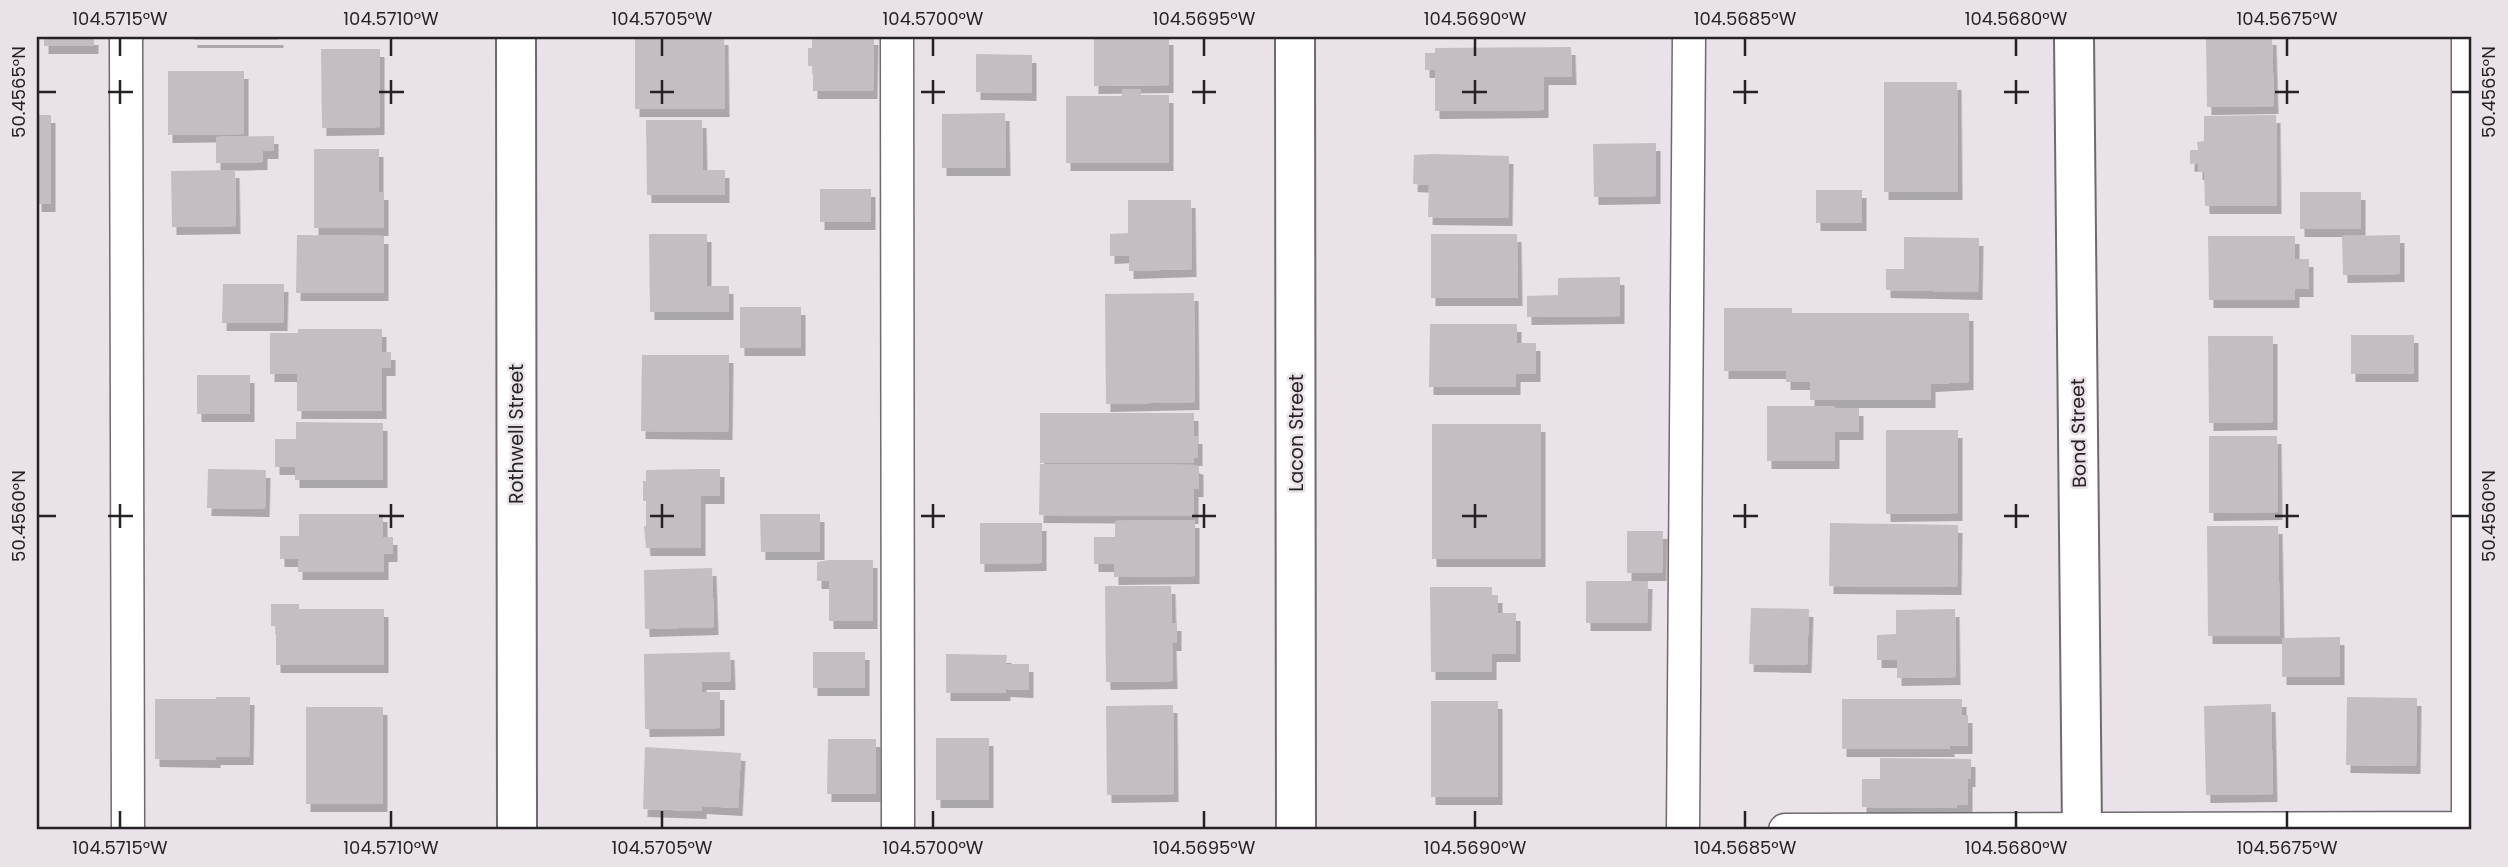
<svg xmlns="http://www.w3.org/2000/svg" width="2508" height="867" font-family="Poppins,sans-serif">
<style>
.building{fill:#c4bdc3;filter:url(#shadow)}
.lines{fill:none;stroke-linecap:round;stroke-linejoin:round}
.lane-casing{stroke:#706a70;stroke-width:35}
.street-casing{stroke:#706a70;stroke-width:42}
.lane{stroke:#fff;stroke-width:32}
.street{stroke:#fff;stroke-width:38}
.ticks{fill:none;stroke:#252225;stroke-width:2.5}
.labels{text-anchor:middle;stroke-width:5;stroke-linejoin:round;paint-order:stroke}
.street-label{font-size:19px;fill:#252225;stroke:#e9e2e8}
.neatline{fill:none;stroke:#252225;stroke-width:2.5}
.ticks-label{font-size:18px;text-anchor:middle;fill:#252225}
</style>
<defs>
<filter id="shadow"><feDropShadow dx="4.5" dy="8" stdDeviation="0" flood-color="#0004"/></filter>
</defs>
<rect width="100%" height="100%" fill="#e9e2e8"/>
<path class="building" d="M 44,37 L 94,37 L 94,46 L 44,46 Z
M 193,37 L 279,37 L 279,40 L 193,40 Z
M 635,37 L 724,37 L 725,109 L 635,109 Z
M 812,37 L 874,37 L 873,91 L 813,91 L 813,66 L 808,66 L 808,48 L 812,48 Z
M 1094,37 L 1169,37 L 1169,85 L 1094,86 Z
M 2206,37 L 2272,37 L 2274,106 L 2207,107 Z
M 1571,47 L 1572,77 L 1544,77 L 1544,110 L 1435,111 L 1435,70 L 1425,70 L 1425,53 L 1435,53 L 1435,48 Z
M 321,49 L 380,49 L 380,127 L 322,128 Z
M 976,54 L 1032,55 L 1032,93 L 976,92 Z
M 168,71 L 244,71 L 244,134 L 168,135 Z
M 1884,82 L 1957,82 L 1958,192 L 1884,192 Z
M 1122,89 L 1141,89 L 1141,95 L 1169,95 L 1169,163 L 1066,163 L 1066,96 L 1122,96 Z
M 1005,113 L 1006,168 L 942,168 L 942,114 Z
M 37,115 L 51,115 L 51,204 L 37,204 Z
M 2276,115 L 2277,206 L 2205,206 L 2204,172 L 2198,172 L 2198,163 L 2190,164 L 2190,150 L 2198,150 L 2197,142 L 2204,141 L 2204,116 Z
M 646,120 L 702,120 L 703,170 L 725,170 L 725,195 L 647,195 Z
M 274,136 L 274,151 L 263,151 L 263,162 L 216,163 L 216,137 Z
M 1656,143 L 1656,196 L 1594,197 L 1593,144 Z
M 314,149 L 379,149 L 379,192 L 384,192 L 384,228 L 314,228 Z
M 1433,154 L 1509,156 L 1508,218 L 1428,217 L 1429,185 L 1413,184 L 1414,155 Z
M 235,170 L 236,226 L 172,227 L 171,171 Z
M 820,189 L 871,189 L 871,222 L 820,222 Z
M 1816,190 L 1862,190 L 1862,223 L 1816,223 Z
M 2300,192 L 2361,192 L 2361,229 L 2300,229 Z
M 1128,200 L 1191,200 L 1192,269 L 1129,271 L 1129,255 L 1110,256 L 1110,234 L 1128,233 Z
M 649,234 L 707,234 L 707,286 L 729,286 L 729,312 L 650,312 Z
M 1431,234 L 1517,234 L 1518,298 L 1431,298 Z
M 297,235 L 384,236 L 384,293 L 296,293 Z
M 2400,235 L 2400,274 L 2343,275 L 2342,236 Z
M 2208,236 L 2295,236 L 2295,259 L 2309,259 L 2309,289 L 2295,289 L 2295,300 L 2209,300 Z
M 1904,237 L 1979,238 L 1978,292 L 1886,290 L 1886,269 L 1904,269 Z
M 1620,277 L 1620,316 L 1527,317 L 1527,296 L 1558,295 L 1558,278 Z
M 223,284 L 284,284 L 283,323 L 222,323 Z
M 1194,293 L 1195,402 L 1106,404 L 1105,294 Z
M 740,307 L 801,307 L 801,348 L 740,348 Z
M 1724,308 L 1792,308 L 1792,313 L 1969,313 L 1969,382 L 1931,384 L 1931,400 L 1810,400 L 1810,382 L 1786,382 L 1786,371 L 1724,371 Z
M 1430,324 L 1517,324 L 1517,343 L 1536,343 L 1536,374 L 1516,374 L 1516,387 L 1429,387 Z
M 298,329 L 382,329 L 382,352 L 391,352 L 391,368 L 382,368 L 382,411 L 297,411 L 297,374 L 270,374 L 270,333 L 298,333 Z
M 2351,335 L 2414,335 L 2414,374 L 2351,374 Z
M 2208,336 L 2273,336 L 2273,422 L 2209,423 Z
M 642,355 L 729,355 L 728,432 L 641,431 Z
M 197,375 L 250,375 L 250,414 L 197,414 Z
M 1767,406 L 1835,406 L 1835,408 L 1859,408 L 1859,432 L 1835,432 L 1835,461 L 1767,461 Z
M 1040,413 L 1194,413 L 1194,436 L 1198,436 L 1198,458 L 1194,458 L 1194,463 L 1040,463 Z
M 296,422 L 383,423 L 383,480 L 295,480 L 295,467 L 275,467 L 275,439 L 296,439 Z
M 1432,424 L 1541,424 L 1541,559 L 1432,559 Z
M 1886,430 L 1958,430 L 1958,513 L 1886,514 Z
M 2209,436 L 2277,436 L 2278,512 L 2209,513 Z
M 1040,464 L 1194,465 L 1199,467 L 1199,489 L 1194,489 L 1194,516 L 1039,515 Z
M 208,469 L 266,470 L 265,509 L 207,508 Z
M 699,469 L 720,469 L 720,496 L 701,496 L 701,548 L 646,548 L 644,526 L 646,526 L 646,501 L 643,501 L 643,481 L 646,481 L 646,470 Z
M 299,514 L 383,514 L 383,537 L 393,537 L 393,554 L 384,554 L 384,572 L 298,572 L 298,559 L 280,559 L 280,536 L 299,536 Z
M 760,514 L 820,514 L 820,552 L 761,552 Z
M 1195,520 L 1195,576 L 1114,577 L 1114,564 L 1094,564 L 1094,537 L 1115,537 L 1115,521 Z
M 980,523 L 1042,523 L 1042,563 L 980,564 Z
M 1830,523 L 1958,525 L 1957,587 L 1829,586 Z
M 2207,526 L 2278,526 L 2280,636 L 2208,636 Z
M 1627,531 L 1663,531 L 1662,573 L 1627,573 Z
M 829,560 L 873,560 L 873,621 L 829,621 L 829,581 L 817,581 L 817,562 Z
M 712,568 L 714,627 L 645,629 L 644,570 Z
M 1586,581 L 1648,581 L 1647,623 L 1586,623 Z
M 1105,586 L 1171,586 L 1172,623 L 1177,623 L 1177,643 L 1172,643 L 1173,681 L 1106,682 Z
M 1430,587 L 1492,587 L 1492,595 L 1498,595 L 1498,613 L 1516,613 L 1516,654 L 1492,654 L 1492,672 L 1431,672 Z
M 271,604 L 299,604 L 299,609 L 384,609 L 384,665 L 276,665 L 276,626 L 271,626 Z
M 1751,608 L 1809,609 L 1807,665 L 1749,664 Z
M 1955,609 L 1956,677 L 1897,678 L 1897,660 L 1877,660 L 1877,635 L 1896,634 L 1896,610 Z
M 2340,637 L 2340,677 L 2282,677 L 2282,638 Z
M 730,652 L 731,682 L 702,682 L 702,692 L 720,692 L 720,728 L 645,729 L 644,654 Z
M 813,652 L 865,652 L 865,688 L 813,688 Z
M 946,654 L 1007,655 L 1006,664 L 1029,664 L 1029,690 L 1006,689 L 1006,693 L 946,693 Z
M 216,697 L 250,697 L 249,757 L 216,757 L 216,760 L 155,759 L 155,699 L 216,699 Z
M 2347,697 L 2417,698 L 2416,766 L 2346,765 Z
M 1842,699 L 1962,699 L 1962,715 L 1968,715 L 1968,746 L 1950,746 L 1950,749 L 1842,749 Z
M 1431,701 L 1498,701 L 1498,797 L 1431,797 Z
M 2271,704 L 2273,794 L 2206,795 L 2204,706 Z
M 1173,705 L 1174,794 L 1107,795 L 1106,706 Z
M 306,707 L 383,707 L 383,804 L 306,804 Z
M 936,738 L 989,738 L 989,800 L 936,800 Z
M 828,739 L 876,739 L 876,794 L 827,794 Z
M 645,747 L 741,753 L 738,808 L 702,806 L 702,811 L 643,809 Z
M 1880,758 L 1971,759 L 1971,779 L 1968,779 L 1968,805 L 1957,805 L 1957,808 L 1862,807 L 1862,779 L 1880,779 Z"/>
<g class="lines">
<g class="lane-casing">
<path id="lane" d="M 126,37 L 128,830
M 897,37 L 898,830
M 2468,828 L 2468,37
M 1683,830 L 1689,37
M 1785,830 L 2471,828"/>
</g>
<g class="street-casing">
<path id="street" d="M 516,37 L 517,830
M 1295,37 L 1296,830
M 2074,37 L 2082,830"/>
</g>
<use href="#lane" class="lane"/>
<use href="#street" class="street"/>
</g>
<path class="ticks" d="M 120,38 L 120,56M 391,38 L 391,56M 662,38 L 662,56M 933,38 L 933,56M 1204,38 L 1204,56M 1475,38 L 1475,56M 1745,38 L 1745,56M 2016,38 L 2016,56M 2287,38 L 2287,56M 120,80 L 120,104M 391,80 L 391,104M 662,80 L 662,104M 933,80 L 933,104M 1204,80 L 1204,104M 1475,80 L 1475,104M 1745,80 L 1745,104M 2016,80 L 2016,104M 2287,80 L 2287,104M 38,92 L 56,92M 108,92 L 133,92M 379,92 L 404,92M 650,92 L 674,92M 921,92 L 945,92M 1192,92 L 1216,92M 1462,92 L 1487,92M 1733,92 L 1758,92M 2004,92 L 2029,92M 2275,92 L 2299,92M 2452,92 L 2470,92M 120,504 L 120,528M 391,504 L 391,528M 662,504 L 662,528M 933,504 L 933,528M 1204,504 L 1204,528M 1475,504 L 1475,528M 1745,504 L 1745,528M 2016,504 L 2016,528M 2287,504 L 2287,528M 38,516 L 56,516M 108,516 L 133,516M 379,516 L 404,516M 650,516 L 674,516M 921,516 L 945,516M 1192,516 L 1216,516M 1462,516 L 1487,516M 1733,516 L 1758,516M 2004,516 L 2029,516M 2275,516 L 2299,516M 2452,516 L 2470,516M 120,811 L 120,828M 391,811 L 391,828M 662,811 L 662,828M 933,811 L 933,828M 1204,811 L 1204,828M 1475,811 L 1475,828M 1745,811 L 1745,828M 2016,811 L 2016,828M 2287,811 L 2287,828"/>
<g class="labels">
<g class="street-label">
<text transform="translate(1296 433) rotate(-90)" y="7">Lacon Street</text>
<text transform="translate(2078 433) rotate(-91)" y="7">Bond Street</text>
<text transform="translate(516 434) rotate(-90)" y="7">Rothwell Street</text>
</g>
</g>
<rect width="2508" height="867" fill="none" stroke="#e9e2e8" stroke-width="77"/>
<rect x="38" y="38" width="2432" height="790" class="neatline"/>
<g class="ticks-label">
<text x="120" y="25">104.5715°W</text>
<text x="391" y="25">104.5710°W</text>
<text x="662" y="25">104.5705°W</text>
<text x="933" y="25">104.5700°W</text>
<text x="1204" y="25">104.5695°W</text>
<text x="1475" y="25">104.5690°W</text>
<text x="1745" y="25">104.5685°W</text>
<text x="2016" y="25">104.5680°W</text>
<text x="2287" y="25">104.5675°W</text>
<text transform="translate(19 92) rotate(-90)" y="6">50.4565°N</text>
<text transform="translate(2489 92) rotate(-90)" y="6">50.4565°N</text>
<text transform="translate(19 516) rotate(-90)" y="6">50.4560°N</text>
<text transform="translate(2489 516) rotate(-90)" y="6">50.4560°N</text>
<text x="120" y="854">104.5715°W</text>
<text x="391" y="854">104.5710°W</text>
<text x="662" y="854">104.5705°W</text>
<text x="933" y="854">104.5700°W</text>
<text x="1204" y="854">104.5695°W</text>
<text x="1475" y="854">104.5690°W</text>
<text x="1745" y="854">104.5685°W</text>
<text x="2016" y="854">104.5680°W</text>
<text x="2287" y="854">104.5675°W</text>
</g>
</svg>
